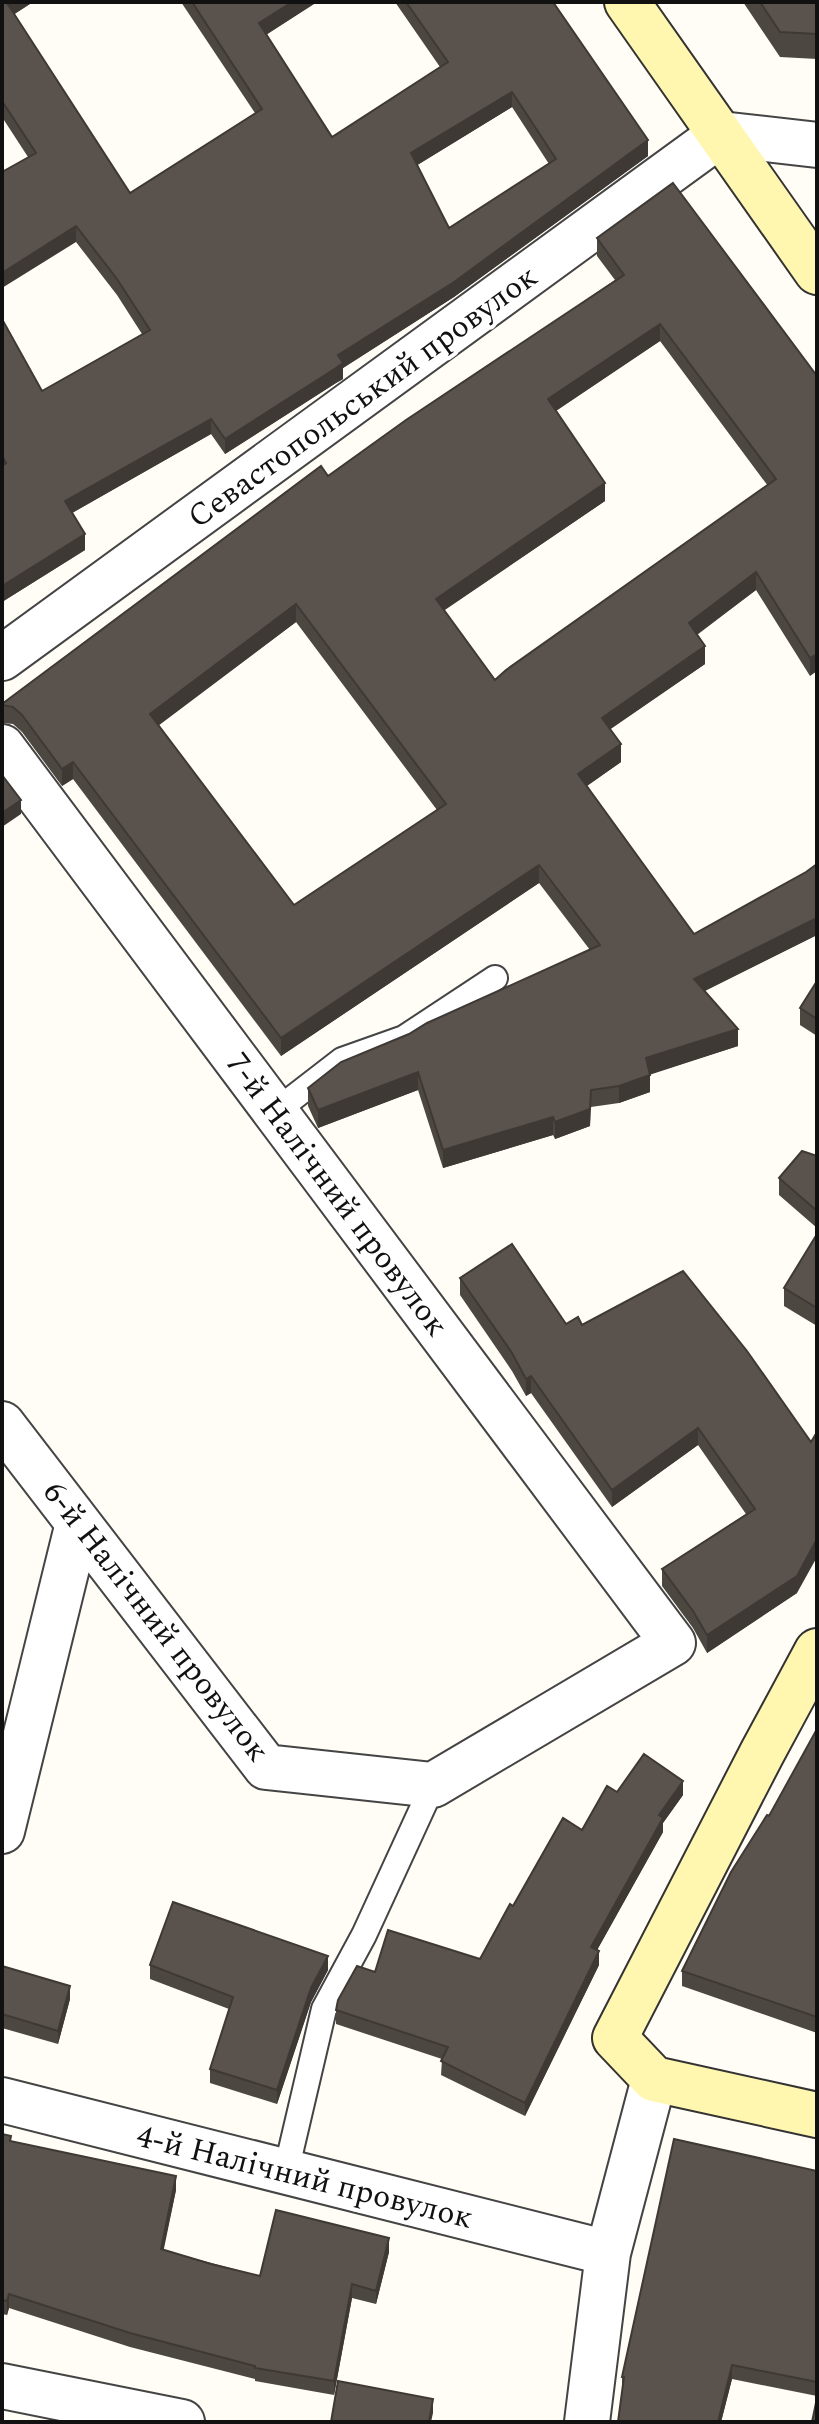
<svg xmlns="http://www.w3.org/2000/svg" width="819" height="2424" font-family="Spectral,serif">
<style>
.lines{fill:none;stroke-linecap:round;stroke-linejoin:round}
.service-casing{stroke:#444;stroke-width:28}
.minor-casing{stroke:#444;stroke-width:48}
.secondary-casing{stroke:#333;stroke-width:48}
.service{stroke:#fff;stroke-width:24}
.minor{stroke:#fff;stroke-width:44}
.secondary{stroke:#fff6b0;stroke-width:44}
.wall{fill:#4d4742;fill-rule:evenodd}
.shaded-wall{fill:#3f3936}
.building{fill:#5a524d;stroke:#3f3936;stroke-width:2;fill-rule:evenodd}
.labels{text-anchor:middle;stroke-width:8;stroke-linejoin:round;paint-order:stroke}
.street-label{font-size:32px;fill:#111;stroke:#fff}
</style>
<rect width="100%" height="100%" fill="#fffdf5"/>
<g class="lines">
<g class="service-casing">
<path id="service" d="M 276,1111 L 342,1060 L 404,1038 L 495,978
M 286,2171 L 324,2009 L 364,1935 L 433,1785"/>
</g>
<g class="minor-casing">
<path id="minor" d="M 2,658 L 721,134 L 817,145
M 2,747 L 673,1643 L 433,1785 L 266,1767 L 2,1424
M 2,1831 L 78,1523
M 2,2100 L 608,2253
M 2,2386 L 182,2422
M 587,2422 L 608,2253 L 654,2079"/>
</g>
<g class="secondary-casing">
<path id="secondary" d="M 627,2 L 817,272
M 817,1651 L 762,1753 L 615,2038 L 654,2079 L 817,2115"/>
</g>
<use href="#service" class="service"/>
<use href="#minor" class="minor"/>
<use href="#secondary" class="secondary"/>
</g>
<path class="wall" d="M 2,2 L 33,2 L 14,14 L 130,193 L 255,113 L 181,2 L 317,2 L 266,35 L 332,137 L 440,67 L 395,2 L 553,2 L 648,156 L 454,297 L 343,368 L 343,379 L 336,383 L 225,454 L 211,434 L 72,513 L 85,550 L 2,602 L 2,319 L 42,391 L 142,334 L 117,295 L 76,242 L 28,157 L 2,117 ZM 512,107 L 549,164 L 449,228 L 417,165 Z
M 743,2 L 817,2 L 817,59 L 780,57 Z
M 597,238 L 817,376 L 810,676 L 756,590 L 697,635 L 705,664 L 610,729 L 621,762 L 587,786 L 694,934 L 806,872 L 817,864 L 817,935 L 705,991 L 738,1046 L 650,1074 L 650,1092 L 619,1103 L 591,1107 L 590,1126 L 555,1139 L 553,1135 L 443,1168 L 418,1090 L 318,1128 L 308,1106 L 308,1088 L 409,1034 L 590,950 L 539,883 L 281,1056 L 73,779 L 62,786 L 22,732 L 13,724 L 2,723 L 2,704 L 328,476 L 615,280 L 597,256 ZM 660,341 L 768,486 L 495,680 L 444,610 L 605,501 L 556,411 ZM 296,622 L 437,810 L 294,905 L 158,725 Z
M 817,981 L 817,1036 L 800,1025 L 800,1008 Z
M 817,1156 L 817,1228 L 779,1195 L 779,1178 Z
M 817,1234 L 817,1326 L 784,1306 L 784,1288 Z
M 460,1278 L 566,1324 L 582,1325 L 811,1442 L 797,1593 L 707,1653 L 693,1628 L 662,1586 L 662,1569 L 746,1514 L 698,1445 L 612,1507 L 531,1393 L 526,1396 L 512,1371 L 460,1295 Z
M 817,1729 L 817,2033 L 682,1986 L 682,1971 Z
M 617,1792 L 683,1795 L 663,1823 L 663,1832 L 597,1950 L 599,1965 L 525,2116 L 441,2075 L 442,2059 L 336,2024 L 336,2010 L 375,1972 L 480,1959 L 513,1906 Z
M 150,1965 L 328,1970 L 311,2002 L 277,2104 L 210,2083 L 210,2069 L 229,2009 L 150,1979 Z
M 2,1966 L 70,1999 L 58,2044 L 2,2028 Z
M 2,2134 L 11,2142 L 176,2190 L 163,2250 L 260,2276 L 389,2252 L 376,2304 L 352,2298 L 334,2395 L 255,2381 L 255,2379 L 130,2347 L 9,2308 L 7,2315 L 2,2314 Z
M 817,2171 L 817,2396 L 732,2379 L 721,2422 L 618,2422 L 622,2391 L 622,2377 Z"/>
<path class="shaded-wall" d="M 8,2 L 33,2 L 7,19 L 7,3 Z
M 292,2 L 317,2 L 259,39 L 259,23 Z
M 512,92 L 512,107 L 411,169 L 411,153 Z
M 648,140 L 648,156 L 454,297 L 343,368 L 343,379 L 336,383 L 225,454 L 225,439 L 338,355 Z
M 76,226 L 76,242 L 2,288 L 2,273 Z
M 660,324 L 660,341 L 548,416 L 548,399 Z
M 211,419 L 211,434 L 65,517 L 65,501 Z
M 605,483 L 605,501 L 436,616 L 436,599 Z
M 85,534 L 85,550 L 2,602 L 2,586 Z
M 756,572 L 756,590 L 689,640 L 689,623 Z
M 296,604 L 296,622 L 150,732 L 150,714 Z
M 705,646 L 705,664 L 602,735 L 602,718 Z
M 817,654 L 817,671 L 810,676 L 810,658 Z
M 621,744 L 621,762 L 578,792 L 578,774 Z
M 73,762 L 73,779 L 62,786 L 62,769 Z
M 21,800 L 21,814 L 2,827 L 2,813 Z
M 539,865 L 539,883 L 281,1056 L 281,1038 Z
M 817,918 L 817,935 L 694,996 L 694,979 Z
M 738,1029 L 738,1046 L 646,1076 L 646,1058 Z
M 418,1072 L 418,1090 L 318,1128 L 318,1110 Z
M 650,1075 L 650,1092 L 619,1103 L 619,1086 Z
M 591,1090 L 590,1126 L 555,1139 L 555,1122 Z
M 553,1117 L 553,1135 L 443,1168 L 443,1150 Z
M 531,1376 L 531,1393 L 526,1396 L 526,1379 Z
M 698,1428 L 698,1445 L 612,1507 L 612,1490 Z
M 817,1539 L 817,1557 L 797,1593 L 707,1653 L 707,1635 Z
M 683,1781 L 683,1795 L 663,1823 L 663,1832 L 591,1961 L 591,1947 L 659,1815 Z
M 599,1951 L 599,1965 L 525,2116 L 525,2103 Z
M 328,1956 L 328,1970 L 311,2002 L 277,2104 L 277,2090 L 311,1988 Z
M 70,1986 L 70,1999 L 58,2044 L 58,2031 Z
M 176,2176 L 176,2190 L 161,2263 L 161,2249 Z
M 389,2238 L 389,2252 L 376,2304 L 376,2291 Z
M 352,2284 L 352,2298 L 334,2395 L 334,2381 Z
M 9,2294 L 9,2308 L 7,2315 L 7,2301 Z
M 732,2365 L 732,2379 L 721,2422 L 718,2422 Z
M 433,2399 L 433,2413 L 431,2422 L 429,2422 Z"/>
<path class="building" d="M 2,2 L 8,2 L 7,3 L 130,193 L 262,109 L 192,2 L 292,2 L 259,23 L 332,137 L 448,62 L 406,2 L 553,2 L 648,140 L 454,282 L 338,355 L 343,363 L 336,368 L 225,439 L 211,419 L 65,501 L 85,534 L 2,586 L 2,466 L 6,463 L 2,456 L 2,319 L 42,391 L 150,330 L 117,279 L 76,226 L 2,273 L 2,172 L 36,153 L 2,101 ZM 512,92 L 556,159 L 449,228 L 411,153 Z
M 760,2 L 817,2 L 817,34 L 780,32 Z
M 673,183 L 817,376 L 817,654 L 810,658 L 756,572 L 689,623 L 705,646 L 602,718 L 621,744 L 578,774 L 694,934 L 806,872 L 817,864 L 817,918 L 694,979 L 738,1029 L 646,1058 L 650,1075 L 619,1086 L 591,1090 L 590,1109 L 555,1122 L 553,1117 L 443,1150 L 418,1072 L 318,1110 L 308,1088 L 341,1062 L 409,1034 L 427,1023 L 600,945 L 539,865 L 281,1038 L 73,762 L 62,769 L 22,715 L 13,707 L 2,705 L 2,704 L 321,466 L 328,476 L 406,420 L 624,275 L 597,238 ZM 660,324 L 776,479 L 506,670 L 495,680 L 436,599 L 605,483 L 548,399 ZM 296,604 L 446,804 L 294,905 L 150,714 Z
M 2,775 L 21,800 L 2,813 Z
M 817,981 L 817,1019 L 800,1008 Z
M 802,1151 L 817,1156 L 817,1211 L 779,1178 Z
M 817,1234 L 817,1308 L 784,1288 Z
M 512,1244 L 566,1324 L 578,1317 L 582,1325 L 683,1271 L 747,1351 L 811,1442 L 817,1432 L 817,1539 L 797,1576 L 707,1635 L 693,1611 L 662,1569 L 755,1509 L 698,1428 L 612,1490 L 531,1376 L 526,1379 L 512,1353 L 460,1278 Z
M 817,1729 L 817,2017 L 682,1971 L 731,1872 L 767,1815 L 769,1816 Z
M 644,1754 L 683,1781 L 659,1815 L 663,1818 L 591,1947 L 599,1951 L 525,2103 L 441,2061 L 448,2047 L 336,2010 L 338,2000 L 357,1966 L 375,1972 L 388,1930 L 480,1959 L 510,1904 L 513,1906 L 563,1818 L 582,1830 L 607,1786 L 617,1792 Z
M 173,1902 L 328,1956 L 311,1988 L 277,2090 L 210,2069 L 233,1997 L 150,1965 Z
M 2,1966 L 70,1986 L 58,2031 L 2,2014 Z
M 2,2134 L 11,2136 L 10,2141 L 176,2176 L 161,2249 L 211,2264 L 260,2276 L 276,2210 L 389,2238 L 376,2291 L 352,2284 L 334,2381 L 255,2368 L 255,2366 L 130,2333 L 9,2294 L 7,2301 L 2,2300 Z
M 674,2139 L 817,2171 L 817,2382 L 732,2365 L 718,2422 L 618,2422 L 624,2377 L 622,2377 Z
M 338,2381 L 433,2399 L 429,2422 L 331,2422 Z
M 817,2398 L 817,2422 L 812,2422 Z"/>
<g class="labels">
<g class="street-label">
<text transform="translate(362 396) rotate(-36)" y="11">Севастопольський провулок</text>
<text transform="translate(338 1194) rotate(53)" y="11">7-й Налічний провулок</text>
<text transform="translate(157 1621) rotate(52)" y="11">6-й Налічний провулок</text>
<text transform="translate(305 2176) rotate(14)" y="11">4-й Налічний провулок</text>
</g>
</g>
<rect width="819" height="2424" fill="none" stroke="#111111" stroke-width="8"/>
</svg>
